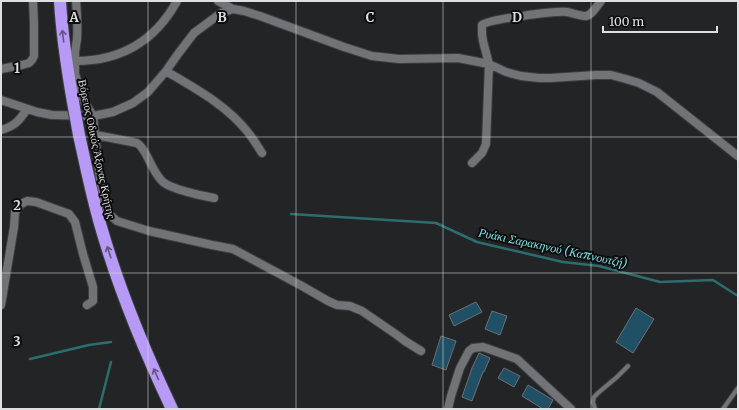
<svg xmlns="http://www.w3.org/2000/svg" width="739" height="410" font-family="Merriweather,serif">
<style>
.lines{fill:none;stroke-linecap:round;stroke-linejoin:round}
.stream{stroke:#2e6d6e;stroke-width:2.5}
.building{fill:#1f5066;stroke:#6d7072}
.lane-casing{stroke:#3e3f41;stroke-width:6}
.street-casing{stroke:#3e3f41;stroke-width:10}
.highway-casing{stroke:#3e3f41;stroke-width:14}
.lane{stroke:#727376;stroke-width:4}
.street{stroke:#727376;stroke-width:8}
.highway{stroke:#b69af5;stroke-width:12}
.highway-bridge-casing{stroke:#3e3f41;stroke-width:14;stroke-linecap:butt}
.highway-bridge{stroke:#b69af5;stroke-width:12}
.oneway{stroke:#625482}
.grid{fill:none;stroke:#dedfe0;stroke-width:1;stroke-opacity:0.55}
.labels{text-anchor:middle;stroke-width:4;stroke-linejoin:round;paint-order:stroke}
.street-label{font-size:11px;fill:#dedfe0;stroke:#0d0d0e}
.water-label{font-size:12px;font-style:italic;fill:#7de1e4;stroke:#0d0d0e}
.grid-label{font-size:13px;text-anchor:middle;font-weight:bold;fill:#dedfe0;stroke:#0d0d0e;stroke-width:4;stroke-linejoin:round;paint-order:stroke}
</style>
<rect width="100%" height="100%" fill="#232426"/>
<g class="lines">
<path class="stream" d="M 291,214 L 436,223 L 477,242 L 563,262 L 599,266 L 660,282 L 713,280 L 738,296
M 30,359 L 89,345 L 111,342
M 99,409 L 111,362"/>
</g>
<path class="building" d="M 476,302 L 482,312 L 454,326 L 449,315 Z
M 636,308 L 654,319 L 633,353 L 616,342 Z
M 492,311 L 507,316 L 500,335 L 485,329 Z
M 441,336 L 456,341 L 446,370 L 432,365 Z
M 479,353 L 490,358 L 484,372 L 483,372 L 472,401 L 462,397 L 472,368 Z
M 504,368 L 520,376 L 514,387 L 498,378 Z
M 528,385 L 553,400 L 548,409 L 543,409 L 522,396 Z"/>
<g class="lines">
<g class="lane-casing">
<path id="lane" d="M 595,409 L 593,402 L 594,397 L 598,393 L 617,377 L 628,366
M 723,409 L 738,388"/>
</g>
<g class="street-casing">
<path id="street" d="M 76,1 C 77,14 78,26 77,39 C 76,47 74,53 75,61 C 120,61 155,41 177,1
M 218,1 L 233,9
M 75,61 L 75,74 L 84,101 L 93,116 L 100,180 L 105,203 L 109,214 L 117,221 L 149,231 L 212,245 L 233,249 L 302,286 L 328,301 L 337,305 L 350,306 L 362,311 L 397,335 L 405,341 L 421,351
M 1,69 L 22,65 L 29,63 L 32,60 L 34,56 L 34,24 L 33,1
M 166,71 C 194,88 225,104 246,130 C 252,137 257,145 262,153
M 1,100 L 37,112 L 52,115 L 93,116 L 113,112 L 133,103 L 148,92 L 166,71 L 178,54 L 194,33 L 221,13 L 233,9 L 244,11 L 260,16 L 344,47 L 372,56 L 399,59 L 458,58 L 489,64 L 506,72 L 521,76 L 539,78 L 551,78 L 596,75 L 611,75 L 626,79 L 639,83 L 657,92 L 738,156
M 1,130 C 15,126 19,121 27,109
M 96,135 L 137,143 C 144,147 148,159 152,166 C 155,172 159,178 163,182 C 171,189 202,196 214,198
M 472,163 L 482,153 L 486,144 L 489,64 L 483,41 L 482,34 L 482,25 C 489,19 556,11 567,12 C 573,13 580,16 586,16 C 592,15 597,6 601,1
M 1,305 L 14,227 L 15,212 L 21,204 L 27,201 L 36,202 L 69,214 L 75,222 L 83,254 L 93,287 L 93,301 L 87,305
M 448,409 L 451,396 L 460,368 L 469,351 L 473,348 L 483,347 L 517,359 L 571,409"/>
</g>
<g class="highway-casing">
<path id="highway" d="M 60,1 C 62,35 67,68 73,102
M 79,135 C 86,166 92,197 101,227 C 119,290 144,350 172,409"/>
</g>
<use href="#lane" class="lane"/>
<use href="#street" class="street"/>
<use href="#highway" class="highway"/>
<g class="highway-bridge-casing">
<path id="highway-bridge" d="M 73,102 L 79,135"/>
</g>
<use href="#highway-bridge" class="highway-bridge"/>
</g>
<defs><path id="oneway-shaft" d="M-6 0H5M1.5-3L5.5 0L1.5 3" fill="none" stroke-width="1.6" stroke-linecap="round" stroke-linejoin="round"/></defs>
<g class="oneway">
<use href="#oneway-shaft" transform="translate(63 36) rotate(-97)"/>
<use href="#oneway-shaft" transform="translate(109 252) rotate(-108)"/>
<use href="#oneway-shaft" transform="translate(156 374) rotate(-114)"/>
</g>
<path class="grid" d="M 148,1 L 148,409M 296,1 L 296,409M 443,1 L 443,409M 591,1 L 591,409M 1,137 L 738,137M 1,273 L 738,273"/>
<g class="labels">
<g class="street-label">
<text transform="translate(97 149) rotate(78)" y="4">Βόρειος Οδικός Άξονας Κρήτης</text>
</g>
<g class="water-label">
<text transform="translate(553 248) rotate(12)" y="4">Ρυάκι Σαρακηνού (Καπνουτζή)</text>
</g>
</g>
<g class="grid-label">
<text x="74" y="22">A</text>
<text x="222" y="22">B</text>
<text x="370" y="22">C</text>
<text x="517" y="22">D</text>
<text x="17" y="73">1</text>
<text x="17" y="210">2</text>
<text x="17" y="346">3</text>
</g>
<rect width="739" height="410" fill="none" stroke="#dedfe0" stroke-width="4"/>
<path d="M603 26v6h114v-6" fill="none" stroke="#dedfe0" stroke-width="2"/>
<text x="609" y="26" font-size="12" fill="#dedfe0" stroke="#0d0d0e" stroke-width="3" paint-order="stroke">100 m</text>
</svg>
